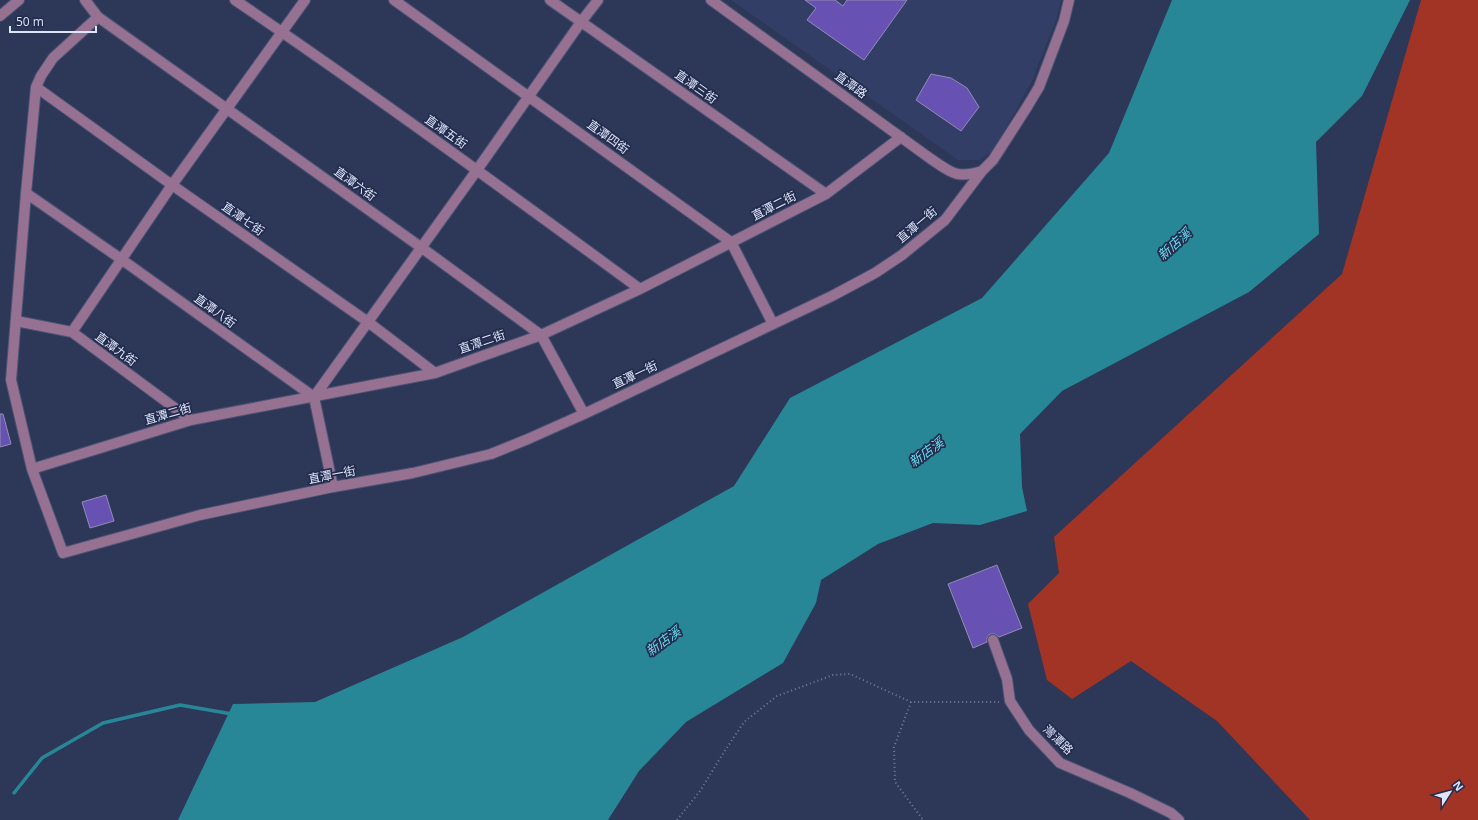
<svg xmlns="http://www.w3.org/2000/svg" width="1478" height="820" font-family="'Open Sans','Noto Sans TC',sans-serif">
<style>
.built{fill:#333e67}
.forest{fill:#a23425}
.water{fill:#278797}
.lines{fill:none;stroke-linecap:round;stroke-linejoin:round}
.stream{stroke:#278797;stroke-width:3.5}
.building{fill:#6751b2;stroke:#938db6}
.minor-casing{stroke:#495372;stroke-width:12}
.path{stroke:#757e9a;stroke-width:2;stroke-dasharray:1 3;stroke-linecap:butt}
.minor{stroke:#977192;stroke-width:10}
.labels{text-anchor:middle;stroke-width:3.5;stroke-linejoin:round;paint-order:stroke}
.street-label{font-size:12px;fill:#dee5fb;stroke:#232c4d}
.water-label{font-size:13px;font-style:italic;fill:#6edff3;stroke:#232c4d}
</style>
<rect width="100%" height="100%" fill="#2d3758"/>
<path class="built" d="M 731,0 L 1061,0 L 1057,17 L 1032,81 L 994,150 L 979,160 L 958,160 Z"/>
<path class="forest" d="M 1421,0 L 1478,0 L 1478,820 L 1310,820 L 1217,721 L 1131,661 L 1072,699 L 1047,680 L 1028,604 L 1059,573 L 1054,537 L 1342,274 Z"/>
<path class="water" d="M 1172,0 L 1410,0 L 1362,96 L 1316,142 L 1319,234 L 1249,292 L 1062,391 L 1020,434 L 1022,487 L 1027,511 L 980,525 L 933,523 L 878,544 L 821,580 L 816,603 L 783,663 L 686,722 L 639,771 L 608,820 L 178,820 L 233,704 L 315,702 L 463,637 L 734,486 L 790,398 L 982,298 L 1109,153 Z"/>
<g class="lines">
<path class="stream" d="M 14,793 L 42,758 L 103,723 L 180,705 L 232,714"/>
</g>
<path class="building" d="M 805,0 L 835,0 L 843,6 L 847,0 L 907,0 L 864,60 L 807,20 L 816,8 Z
M 931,74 L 951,78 L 967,88 L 979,107 L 961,131 L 916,100 Z
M 0,414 L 3,414 L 11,444 L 0,447 Z
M 106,495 L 114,521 L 90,528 L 82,502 Z
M 997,565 L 1022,628 L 999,637 L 995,634 L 990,634 L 987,638 L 987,642 L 973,648 L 948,584 Z"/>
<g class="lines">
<g class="minor-casing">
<path id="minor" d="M 85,0 L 98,17 L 422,248 L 541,335 L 584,414
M 235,0 C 372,93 506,191 640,289
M 394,0 L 731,242 L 773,324
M 550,0 L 826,194
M 711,0 L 931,159 C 952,173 956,179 982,171
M 0,16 L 19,0
M 98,17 L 53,58 L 41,76 L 36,87 L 26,193 L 11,380 L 32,469 L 63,553 L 200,515 L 333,487 L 413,473 L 491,454 L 528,439 L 584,414 L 832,296 L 875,273 L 902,255 L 945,220 L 982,171 L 993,160 L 1027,107 L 1039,87 L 1064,21 L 1069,0
M 36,87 L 172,185 L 368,322 L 435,373
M 26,193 L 121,259 L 314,397 L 333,487
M 16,321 L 72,332 L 191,420
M 72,332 L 172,185 L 305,0
M 314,397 L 477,170 L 581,22 L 598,0
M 32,469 L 191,420 L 435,373 L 541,335 L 640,289 L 826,194 L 901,137
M 993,640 L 1007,679 L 1010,701 L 1029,730 L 1060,763 L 1130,793 L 1171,813 L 1179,820"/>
</g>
<path class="path" d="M 911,702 L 894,747 L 895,782 L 923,820
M 677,820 L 700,791 L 724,752 L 744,722 L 777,696 L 833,675 L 850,674 L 911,702 L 999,702"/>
<use href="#minor" class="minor"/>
</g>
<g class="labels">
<g class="street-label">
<text transform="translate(851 85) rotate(36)" y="4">直潭路</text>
<text transform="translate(696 87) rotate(35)" y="4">直潭三街</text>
<text transform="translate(446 132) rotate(35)" y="4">直潭五街</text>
<text transform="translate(608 137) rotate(36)" y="4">直潭四街</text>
<text transform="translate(355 184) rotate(36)" y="4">直潭六街</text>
<text transform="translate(774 206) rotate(-27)" y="4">直潭二街</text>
<text transform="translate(243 219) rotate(35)" y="4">直潭七街</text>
<text transform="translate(917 225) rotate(-40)" y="4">直潭一街</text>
<text transform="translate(215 311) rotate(36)" y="4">直潭八街</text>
<text transform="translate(482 342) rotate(-19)" y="4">直潭二街</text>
<text transform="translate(116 349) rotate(36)" y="4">直潭九街</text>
<text transform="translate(635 375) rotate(-25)" y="4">直潭一街</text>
<text transform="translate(168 414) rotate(-16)" y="4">直潭二街</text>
<text transform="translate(332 475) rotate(-11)" y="4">直潭一街</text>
<text transform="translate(1058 740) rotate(44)" y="4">灣潭路</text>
</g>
<g class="water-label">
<text transform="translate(1174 244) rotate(-42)" y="5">新店溪</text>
<text transform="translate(926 452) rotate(-36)" y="5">新店溪</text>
<text transform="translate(663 641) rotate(-36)" y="5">新店溪</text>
</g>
</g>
<g transform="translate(1450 792) rotate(54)" stroke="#232c4d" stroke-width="3" paint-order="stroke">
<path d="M0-3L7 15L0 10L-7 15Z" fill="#dee5fb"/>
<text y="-6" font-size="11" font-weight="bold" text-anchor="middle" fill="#dee5fb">N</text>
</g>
<path d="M10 26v6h86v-6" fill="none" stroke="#dee5fb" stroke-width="2"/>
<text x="16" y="26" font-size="12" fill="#dee5fb" stroke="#232c4d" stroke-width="3" paint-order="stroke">50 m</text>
</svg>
